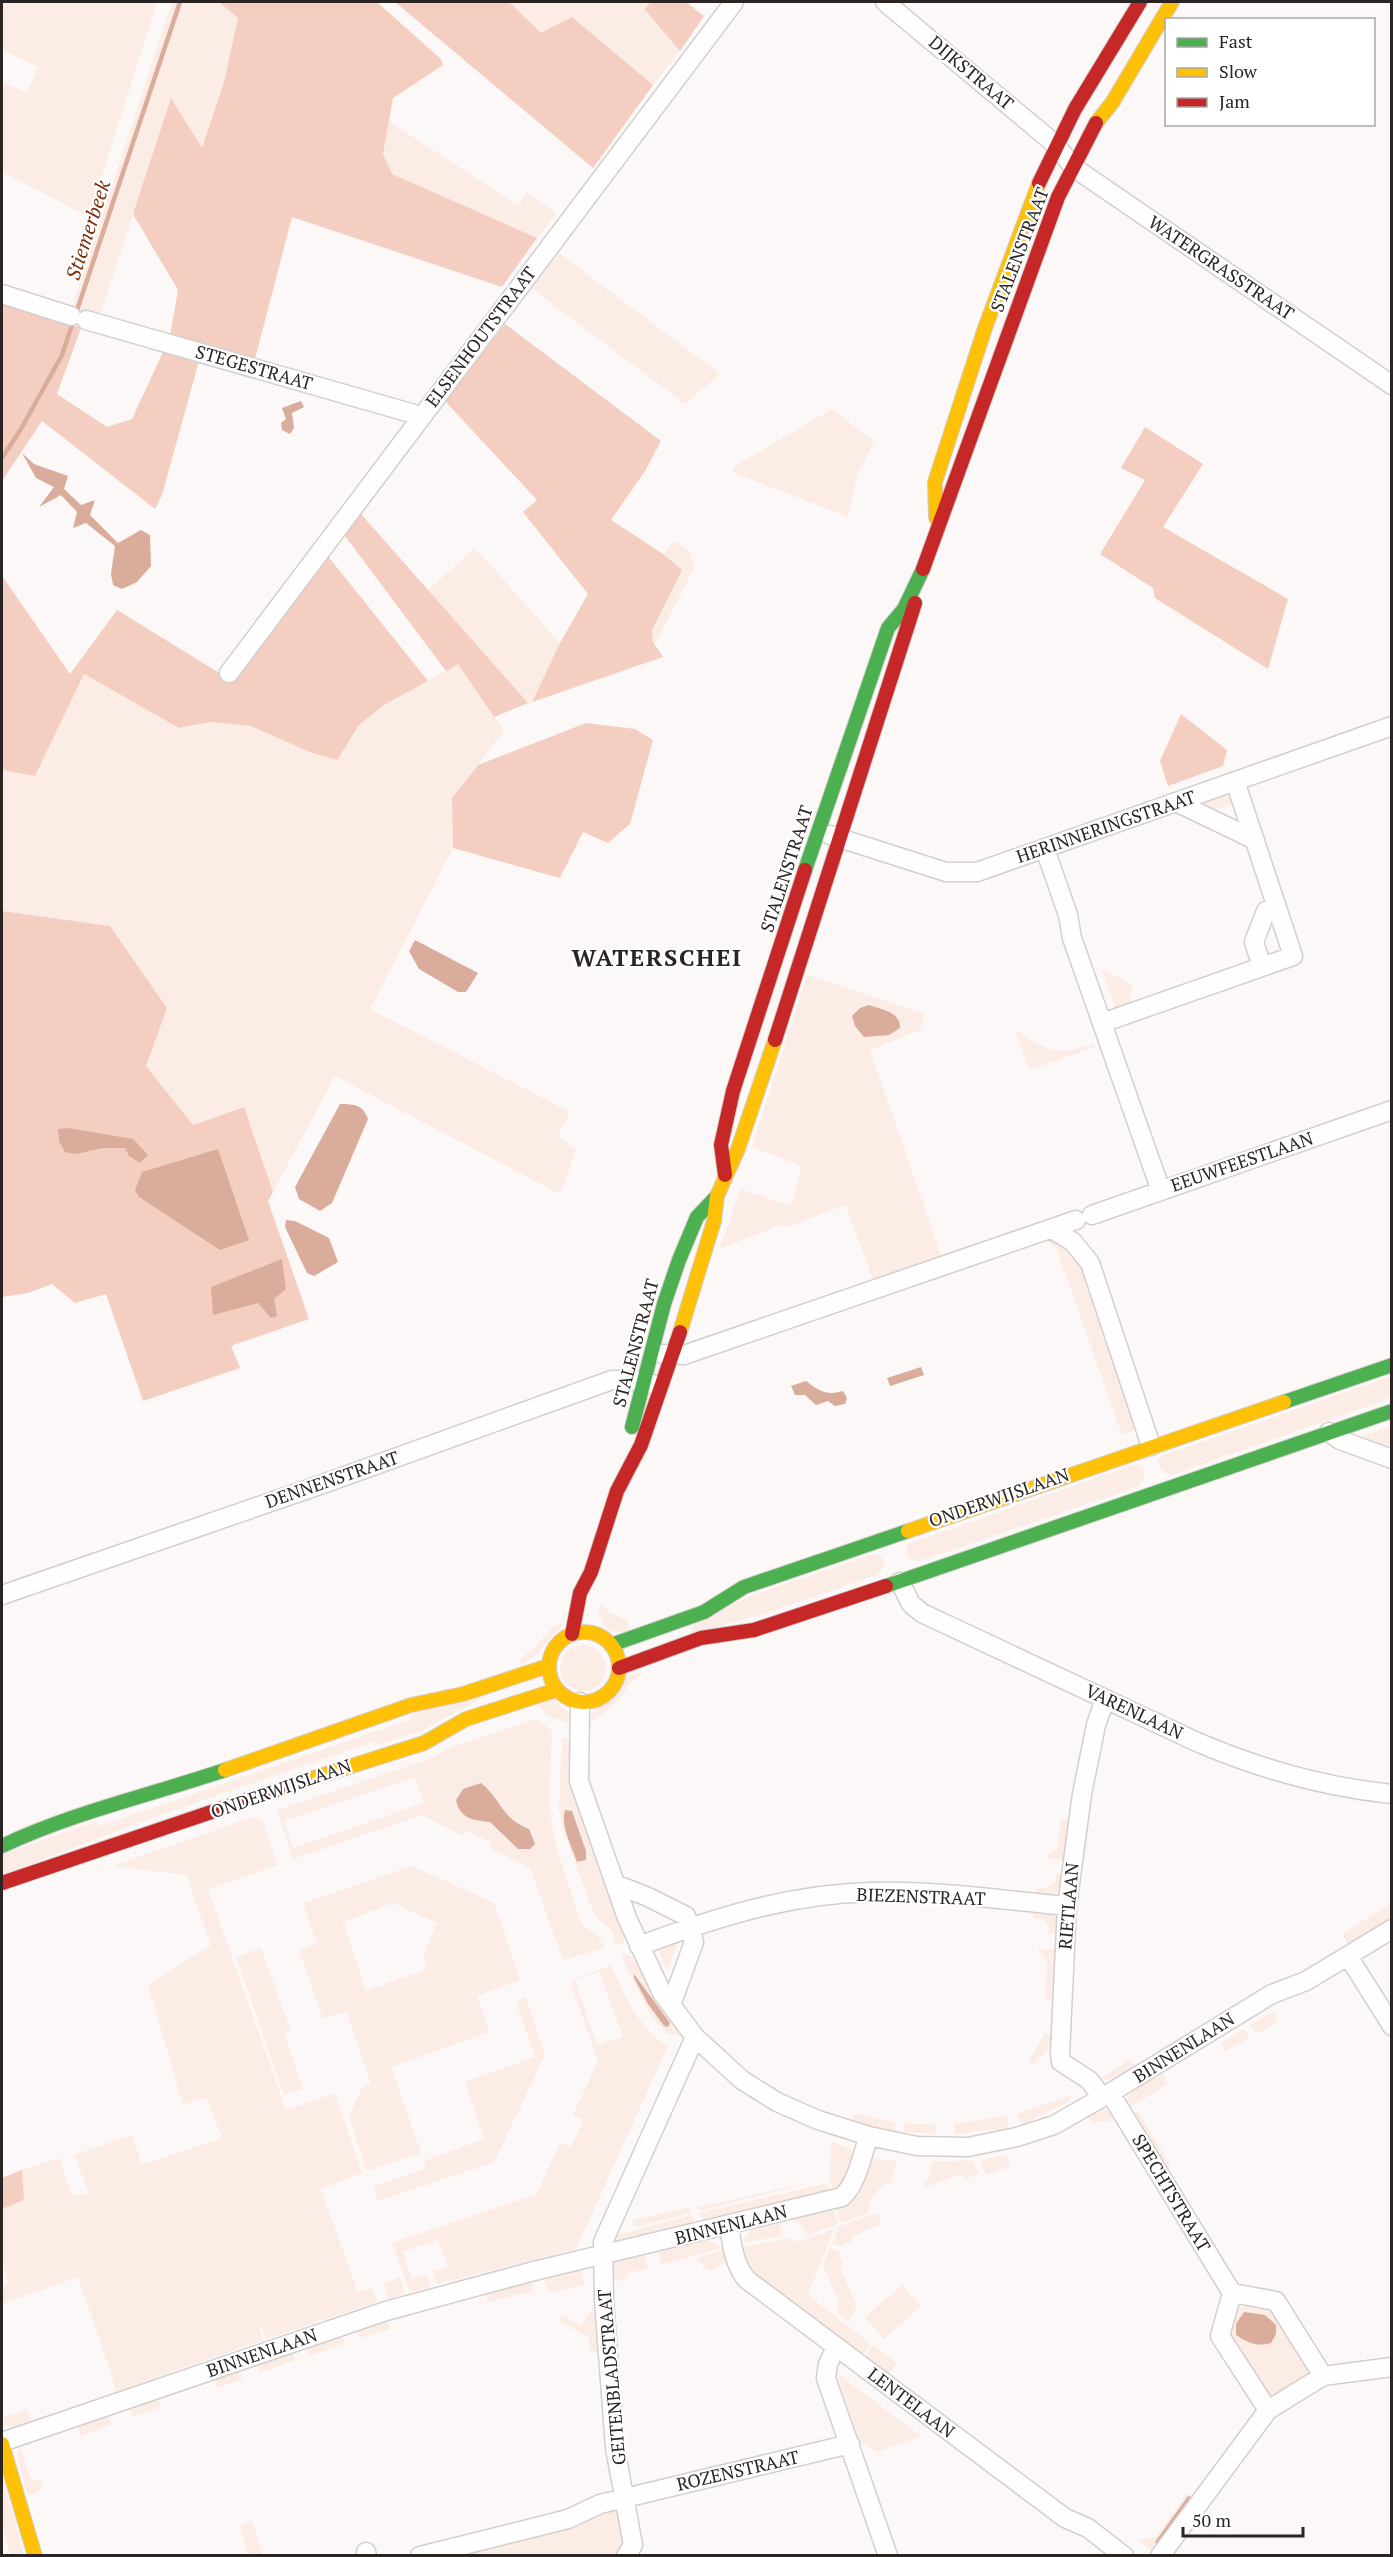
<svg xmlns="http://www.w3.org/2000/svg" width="1393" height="2557" font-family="'PT Serif',serif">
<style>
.green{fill:#fcece6;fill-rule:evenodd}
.forest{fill:#f4cec0}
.water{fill:#daac9b}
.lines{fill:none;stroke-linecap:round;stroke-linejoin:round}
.stream{stroke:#daac9b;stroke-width:4.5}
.street-casing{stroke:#d3cfce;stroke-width:21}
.fast-casing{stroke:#d3cfce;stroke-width:16}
.slow-casing{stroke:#d3cfce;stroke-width:16}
.jam-casing{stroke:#d3cfce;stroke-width:16}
.street{stroke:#fefefe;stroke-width:18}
.fast{stroke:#4caf50;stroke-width:14}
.slow{stroke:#ffc107;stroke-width:14}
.jam{stroke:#c62828;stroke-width:14}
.labels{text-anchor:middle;stroke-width:4.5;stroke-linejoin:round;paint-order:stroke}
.street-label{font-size:18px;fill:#2a2422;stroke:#fff}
.water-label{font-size:20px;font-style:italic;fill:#7a2d08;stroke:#fff}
.district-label{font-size:24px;font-weight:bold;letter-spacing:1.5px;fill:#2a2422;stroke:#fff}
</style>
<rect width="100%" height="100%" fill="#fbf8f7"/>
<path class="green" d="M 2,2 L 157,2 L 89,217 L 2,172 L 2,89 L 4,83 L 27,92 L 38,67 L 2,50 Z
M 172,2 L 219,2 L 238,17 L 224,82 L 202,149 L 171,99 L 100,316 L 71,311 Z
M 509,2 L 651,2 L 644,10 L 680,51 L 653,85 L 572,17 L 541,33 Z
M 389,121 L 518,206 L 527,192 L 556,213 L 537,238 L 392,175 L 383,154 Z
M 559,253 L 720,374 L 685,404 L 531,288 Z
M 832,409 L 874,441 L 857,476 L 848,517 L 732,472 L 735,466 Z
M 674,541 L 690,551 L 694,568 L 655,644 L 652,630 L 682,570 L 663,554 Z
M 475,548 L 560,643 L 530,706 L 428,590 Z
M 458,664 L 504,731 L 452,798 L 453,848 L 370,1009 L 570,1112 L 558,1136 L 576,1150 L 560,1194 L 335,1076 L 273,1192 L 244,1107 L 193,1125 L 146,1066 L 167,1008 L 110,926 L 2,911 L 2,770 L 35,776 L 84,674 L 179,728 L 210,722 L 251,726 L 309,752 L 337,759 L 359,725 L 384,705 Z
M 1217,791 L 1238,802 L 1211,811 L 1186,802 Z
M 1102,970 L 1130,983 L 1133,990 L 1129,992 L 1133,1004 L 1116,1010 Z
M 807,975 L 925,1014 L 920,1030 L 870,1050 L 943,1261 L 875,1284 L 845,1205 L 785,1228 L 783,1224 L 719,1249 L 741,1189 L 791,1206 L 787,1209 L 791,1207 L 802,1166 L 752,1147 Z
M 1015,1030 C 1049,1051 1054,1057 1094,1044 L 1095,1047 L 1029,1070 Z
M 1047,1235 L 1051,1235 L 1084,1261 L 1140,1428 L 1122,1435 L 1056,1247 L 1050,1244 Z
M 1391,1376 L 1391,1398 L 1171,1475 C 1162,1472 1160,1469 1158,1460 L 1161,1456 Z
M 1391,1426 L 1391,1455 L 1352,1440 Z
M 1135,1464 L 1142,1467 C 1147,1476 1145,1481 1137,1487 L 917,1562 L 908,1558 L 906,1550 L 908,1544 Z
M 870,1555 L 878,1555 L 885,1561 L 879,1574 L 763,1614 L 691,1634 L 696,1618 L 762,1592 Z
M 603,1605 L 610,1613 L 627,1620 L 631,1630 C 607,1636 602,1628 598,1606 Z
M 562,1620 L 562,1627 C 544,1641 541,1655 521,1666 L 520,1659 C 536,1648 546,1632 562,1620 Z
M560 1668a23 23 0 1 1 46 0a23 23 0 1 1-46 0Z
M 643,1672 L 630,1683 L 619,1700 L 591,1723 L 588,1724 L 595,1709 L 615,1692 L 627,1676 Z
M 510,1683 L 421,1731 L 379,1745 L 377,1741 C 251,1784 124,1825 2,1876 L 2,1854 L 97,1821 L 100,1826 L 412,1719 L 411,1714 Z
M 553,1698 L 569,1713 L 571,1722 C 557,1721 546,1717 538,1705 Z
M 536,1719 L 552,1731 L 549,1802 L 554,1840 L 581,1923 L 599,1937 L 604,1948 L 563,1960 L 530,1868 L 490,1848 L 491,1843 L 466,1830 L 463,1836 L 422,1815 L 293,1859 L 277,1810 L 429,1759 L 450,1748 ZM 415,1777 L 424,1803 L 293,1848 L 284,1821 ZM 481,1783 C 502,1801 500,1817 529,1829 L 504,1834 L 490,1821 L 463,1789 Z
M 562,1738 L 571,1739 L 572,1793 L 626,1937 L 623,1943 L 616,1946 L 612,1931 L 594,1914 L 564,1833 L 559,1808 Z
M 256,1816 L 259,1821 L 262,1820 L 278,1865 L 208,1889 L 286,2110 L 335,2093 L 362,2173 L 321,2189 L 358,2292 L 372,2288 L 377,2302 L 266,2339 L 262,2327 L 259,2328 L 263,2340 L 115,2392 L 113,2379 L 78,2277 L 2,2304 L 2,2288 L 8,2284 L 2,2257 L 2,2209 L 24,2200 L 22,2170 L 59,2158 L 72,2195 L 89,2194 L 74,2155 L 132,2135 L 142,2165 L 222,2138 L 206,2097 L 183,2105 L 148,1985 L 211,1945 L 186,1875 L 113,1866 Z
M 1061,1819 L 1073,1821 L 1068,1860 L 1045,1858 L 1057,1848 Z
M 412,1866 L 494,1903 L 520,1980 L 477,1996 L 489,2032 L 391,2067 L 421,2153 L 367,2171 L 349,2117 L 362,2088 L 371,2084 L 346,2011 L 323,2019 L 299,1951 L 317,1944 L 303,1903 ZM 393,1903 L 437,1923 L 423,1957 L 427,1969 L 366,1991 L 343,1922 Z
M 1056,1874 L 1066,1875 L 1065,1885 L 1050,1899 L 1035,1898 L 1036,1887 L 1045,1888 L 1055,1882 Z
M 1391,1903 L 1391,1920 L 1348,1945 L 1342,1934 Z
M 1034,1907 L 1048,1908 L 1060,1921 L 1059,1934 L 1048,1933 L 1049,1925 L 1043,1919 L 1033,1918 Z
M 684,1937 L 686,1951 L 682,1942 L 678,1943 L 667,1972 L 657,1947 Z
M 261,1948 L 291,2031 L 284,2033 L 303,2089 L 284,2095 L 236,1957 Z
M 1037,1949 L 1058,1950 L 1057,2002 L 1046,2001 L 1047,1961 Z
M 626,1954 L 636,1959 L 665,2012 L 684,2034 L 682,2036 L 666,2033 L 651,2016 L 621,1956 Z
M 611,1965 C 625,1996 638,2028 668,2046 L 576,2249 L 437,2284 L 433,2271 L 448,2267 L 438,2240 L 402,2252 L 412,2278 L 426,2274 L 431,2286 L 410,2292 L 392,2243 L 537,2194 L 560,2142 L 571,2147 L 583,2120 L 573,2115 L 598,2061 L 570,1981 ZM 599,1972 L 623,2036 L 597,2046 L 575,1980 Z
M 526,1997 L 545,2055 L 494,2162 L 378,2201 L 373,2187 L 426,2168 L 424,2161 L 484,2139 L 465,2082 L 535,2057 L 516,2002 Z
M 1274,2011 L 1277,2022 L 1257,2034 L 1250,2025 Z
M 1244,2029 L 1250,2037 L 1225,2052 L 1221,2043 Z
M 1045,2034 L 1054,2035 L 1056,2042 L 1032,2065 L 1028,2062 Z
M 1131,2059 L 1136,2068 C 1124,2075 1114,2084 1100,2078 Z
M 1163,2074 L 1168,2084 L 1127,2109 C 1125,2091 1138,2086 1150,2077 L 1157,2078 Z
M 1069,2096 L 1071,2101 L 1035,2118 L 1031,2124 L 1024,2125 L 1016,2114 Z
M 1103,2108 L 1117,2114 L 1109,2122 L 1099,2121 L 1093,2124 L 1087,2115 Z
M 1139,2111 L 1140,2115 L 1171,2166 L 1165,2168 L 1131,2116 Z
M 854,2114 L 896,2122 L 895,2129 L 889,2133 L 856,2124 L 853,2118 Z
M 1008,2115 L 1008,2128 L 999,2133 L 993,2129 L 955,2134 L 954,2124 Z
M 904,2123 L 936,2125 L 935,2134 L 907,2132 L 904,2131 Z
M 831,2141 L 851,2149 C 855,2165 847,2183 833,2191 L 830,2181 Z
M 1006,2155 L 1011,2165 L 986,2175 L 980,2160 Z
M 872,2158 L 897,2161 L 891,2185 L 885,2184 C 875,2193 869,2199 868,2213 L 840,2223 L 836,2206 Z
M 973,2160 L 979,2174 L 965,2179 L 961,2174 L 926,2187 L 924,2182 L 928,2182 L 932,2162 Z
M 826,2179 L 699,2211 L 697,2207 Z
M 827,2183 L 829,2192 L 704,2222 L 699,2213 Z
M 833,2206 L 838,2224 L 806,2236 L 803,2226 L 786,2218 Z
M 690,2207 L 691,2213 L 636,2227 L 633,2220 Z
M 877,2213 L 881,2224 L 853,2236 L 850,2244 L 845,2243 L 843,2247 L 833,2244 L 838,2227 Z
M 692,2215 L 694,2220 L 690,2225 L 617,2243 L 612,2236 Z
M 779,2220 L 782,2236 L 743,2243 C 748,2226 763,2224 779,2220 Z
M 834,2229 L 808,2295 L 871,2344 L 862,2355 L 752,2274 L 743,2255 L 743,2247 L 792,2238 L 798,2242 Z
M 703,2239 L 714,2242 L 722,2248 L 661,2265 L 657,2249 Z
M 830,2248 L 840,2252 L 839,2258 L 843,2260 L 840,2268 L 857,2305 L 849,2322 L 837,2313 L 839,2303 L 823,2265 Z
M 723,2250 L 727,2257 L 726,2262 L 709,2271 L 695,2259 Z
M 644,2252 L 648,2268 L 629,2273 L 623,2281 L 608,2280 C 611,2254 621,2259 644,2252 Z
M 580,2267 L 585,2285 L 549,2293 L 542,2276 Z
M 400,2277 L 405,2293 L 388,2299 L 383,2284 Z
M 531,2279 L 533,2291 L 488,2302 L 485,2290 Z
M 902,2285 L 921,2307 L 884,2339 L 865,2317 Z
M 1253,2300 L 1274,2305 L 1312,2367 L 1309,2380 L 1277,2399 L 1263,2396 L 1225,2335 L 1230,2314 Z
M 593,2307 L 600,2307 L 602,2352 L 591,2353 L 589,2338 L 559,2320 L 562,2315 L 581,2326 Z
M 387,2318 L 390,2329 L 360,2338 L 357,2328 Z
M 342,2333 L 345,2343 L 309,2356 L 305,2345 Z
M 873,2345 L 897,2363 L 889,2373 L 885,2373 L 865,2357 Z
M 292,2350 L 295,2360 L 260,2373 L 256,2362 Z
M 238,2368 L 242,2379 L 218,2388 L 214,2377 Z
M 837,2373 L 921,2436 L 877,2452 L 859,2441 Z
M 157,2397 L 161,2407 L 133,2417 L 131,2407 Z
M 27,2409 L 31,2419 L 29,2425 C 17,2428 7,2432 2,2418 Z
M 107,2416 L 112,2424 L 80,2436 L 76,2425 Z
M 20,2447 L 30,2477 L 44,2484 L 37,2493 L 27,2495 L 17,2451 Z
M 2,2473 L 24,2555 L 10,2555 L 2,2525 Z
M 1187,2493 L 1196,2499 L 1154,2552 L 1137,2540 L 1156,2537 Z
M 605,2507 L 614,2509 L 624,2518 L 625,2541 L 618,2555 L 446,2556 Z
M 252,2521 L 263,2555 L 248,2555 L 240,2527 Z"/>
<path class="forest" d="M 219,2 L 377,2 L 441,59 L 443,65 L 393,98 L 383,154 L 392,174 L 537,238 L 502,287 L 292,217 L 255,359 L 170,336 L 178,290 L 133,214 L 171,98 L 202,148 L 224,82 L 238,18 Z
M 395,2 L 509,2 L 541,33 L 572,17 L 653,85 L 593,168 Z
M 651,2 L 686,2 L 704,16 L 680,51 L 644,9 Z
M 2,300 L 81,328 L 57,394 L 107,427 L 132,419 L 164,350 L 199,361 L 162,495 L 155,509 L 42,421 L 2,481 Z
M 505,324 L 661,441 L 645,471 L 611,520 L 663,554 L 682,570 L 652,630 L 653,642 L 663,657 L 532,702 L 560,643 L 588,594 L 523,512 L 537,500 L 445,401 Z
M 1145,427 L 1203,464 L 1163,527 L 1288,599 L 1268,669 L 1155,598 L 1153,588 L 1100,554 L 1145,480 L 1121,468 Z
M 361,514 L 528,703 L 494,717 L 458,664 L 446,671 L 345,536 Z
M 327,555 L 428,681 L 384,705 L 359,725 L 337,760 L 309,752 L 251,726 L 210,722 L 179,728 L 84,674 L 35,776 L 2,770 L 2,576 L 70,674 L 117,610 L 234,682 Z
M 1181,714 L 1227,750 L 1223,766 L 1168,786 L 1160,761 Z
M 586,723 L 635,729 L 653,740 L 630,824 L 608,843 L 583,832 L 560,878 L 453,848 L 452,798 L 478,765 Z
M 2,911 L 110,926 L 167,1008 L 146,1066 L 193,1125 L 244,1107 L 273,1192 L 268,1201 L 309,1319 L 231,1346 L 240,1368 L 143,1401 L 106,1294 L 75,1303 L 52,1284 L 28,1293 L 2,1297 Z
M 22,2170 L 24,2200 L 2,2209 L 2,2178 Z"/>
<path class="water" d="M 301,401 L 304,407 L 292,413 L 294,428 L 290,434 L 282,430 L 281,423 L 286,419 L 282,408 Z
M 22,453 L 34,464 L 68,476 L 64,489 L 81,505 L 95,500 L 90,515 L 118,543 L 141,530 L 150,535 L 151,566 L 137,582 L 122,589 L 113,585 L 111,574 L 115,546 L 86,523 L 73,528 L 77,512 L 61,495 L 39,507 L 54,487 L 36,478 Z
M 415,940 L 478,973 L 466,992 L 458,992 L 419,969 L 409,951 Z
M 869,1005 C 882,1010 900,1011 900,1028 L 889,1035 L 864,1037 L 855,1026 L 852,1016 L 860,1008 Z
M 340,1104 C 355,1104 363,1105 368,1119 L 332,1203 L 320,1211 L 299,1199 L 295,1187 Z
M 68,1128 L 133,1139 L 148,1155 L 140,1163 L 129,1156 L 125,1148 L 102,1148 L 77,1154 L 65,1152 L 59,1141 L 58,1129 Z
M 218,1149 L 249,1240 L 220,1250 L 139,1197 L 135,1190 L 142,1172 Z
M 286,1220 L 295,1221 L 329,1238 L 338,1262 L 314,1276 L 307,1273 L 285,1227 Z
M 282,1259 L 286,1289 L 274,1299 L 277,1316 L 271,1318 L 258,1303 L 213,1315 L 211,1287 Z
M 921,1367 L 924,1375 L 890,1386 L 887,1378 Z
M 806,1381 C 819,1391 826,1396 843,1391 L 847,1398 L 845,1404 L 835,1406 L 828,1401 L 816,1405 L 805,1395 L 795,1395 L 791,1386 Z
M 481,1783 C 502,1800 500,1817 529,1829 L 535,1844 L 530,1849 L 518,1849 L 490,1822 C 473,1820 460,1819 456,1800 L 463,1789 Z
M 565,1810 L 572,1811 L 586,1851 L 586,1860 L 577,1862 C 572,1847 560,1826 565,1810 Z
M 634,1974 L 670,2023 L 668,2027 L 664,2026 L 648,2004 L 634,1978 Z
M 1244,2312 L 1265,2315 L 1276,2325 L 1276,2334 L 1271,2343 C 1257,2347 1248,2343 1236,2335 L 1236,2324 Z
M 1188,2496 L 1193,2498 L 1157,2545 L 1155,2542 Z"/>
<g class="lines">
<path class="stream" d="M 2,458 L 21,429 L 62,355 L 180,2"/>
<g class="street-casing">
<path id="street" d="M 885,2 L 1043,134 L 1056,145 L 1073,167 L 1392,385
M 2,294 L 71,316
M 86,320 L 421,416
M 229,673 L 734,2
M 1176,802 L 1255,840
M 830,835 L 946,872 L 977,872 L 1392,726
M 1045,849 L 1068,915 L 1072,938 L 1161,1191
M 1262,967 L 1254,942 L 1266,911 L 1277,907
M 1102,1023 L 1293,956 L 1235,781
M 1092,1215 L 1392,1110
M 1052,1229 L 1073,1242 L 1090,1263 L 1151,1446
M 662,1354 L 684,1355 L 1076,1220
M 1329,1432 L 1340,1440 L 1392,1459
M 900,1582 L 911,1604 L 922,1613 L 1197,1742 C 1260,1769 1323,1787 1392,1794
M 2,1595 L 320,1485 L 612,1380 L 644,1381 L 655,1385
M 580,1702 L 579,1781 L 627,1918 L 662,1993 L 695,2037 L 742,2080 L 777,2102 L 818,2120 L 869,2136 L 917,2146 L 968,2147 L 1017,2137 L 1054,2125 L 1110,2093 L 1272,1994 L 1306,1981 L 1392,1929
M 617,1890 L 623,1887 L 648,1897 L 686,1916 L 694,1942 L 671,2005
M 639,1946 C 714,1918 789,1894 870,1892 C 935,1890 1002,1900 1067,1906
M 1348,1956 L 1392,2026
M 1110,2093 L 1232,2293
M 1102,2097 L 1089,2080 L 1061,2062 L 1060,2053 L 1067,1906 L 1082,1794 L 1096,1725 L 1105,1699
M 729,2226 C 732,2246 734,2263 746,2279 L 1065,2518 L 1088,2528 L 1124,2556
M 836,2347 L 828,2364 L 826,2378 L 888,2556
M 1268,2410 L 1220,2336 L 1232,2293 L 1276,2301 L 1323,2376
M 2,2442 L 386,2311 L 534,2271 L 842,2197 C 858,2182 861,2157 869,2136
M 366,2552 L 367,2556
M 420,2556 L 568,2519 L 600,2504 L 850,2444
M 626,2556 L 633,2545 L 615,2448 L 604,2300 L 603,2242 L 695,2037
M 1160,2556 L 1268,2410 L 1323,2376 L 1392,2367"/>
</g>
<g class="fast-casing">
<path id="fast" d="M 805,870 L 888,628 L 904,609 L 923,569
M 1284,1402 L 1392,1365
M 632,1427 L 664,1304 L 679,1260 L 697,1217 L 716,1197
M 886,1586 L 1392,1411
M 611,1645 L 704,1612 L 744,1587 L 908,1531
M 2,1846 C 74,1812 151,1795 225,1770"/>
</g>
<g class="slow-casing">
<path id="slow" d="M 1096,123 L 1112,103 L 1172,2
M 936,518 L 935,482 L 985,328 L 1039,183
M 680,1332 L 714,1221 L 717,1196 L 738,1149 L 775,1040
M 908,1531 L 1284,1402
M549 1667a35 35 0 1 1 70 0a35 35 0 1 1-70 0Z
M 225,1770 L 411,1705 L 463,1694 L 548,1666
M 279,1789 L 424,1743 L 466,1719 L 556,1690
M 2,2444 L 35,2556"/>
</g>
<g class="jam-casing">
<path id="jam" d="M 1039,183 L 1075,109 L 1140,2
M 923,569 L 1058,197 L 1096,123
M 775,1040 L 915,603
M 725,1175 L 721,1145 L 733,1091 L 805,870
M 572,1634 L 580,1593 L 591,1572 L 617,1491 L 641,1445 L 680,1332
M 619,1668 L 701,1638 L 754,1630 L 886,1586
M 2,1883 L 279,1789"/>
</g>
<use href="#street" class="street"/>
<use href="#fast" class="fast"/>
<use href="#slow" class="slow"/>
<use href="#jam" class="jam"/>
</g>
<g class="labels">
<g class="street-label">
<text transform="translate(971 73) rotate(40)" y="6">DIJKSTRAAT</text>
<text transform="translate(1020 250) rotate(-69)" y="6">STALENSTRAAT</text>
<text transform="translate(1221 268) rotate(34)" y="6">WATERGRASSTRAAT</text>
<text transform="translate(481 337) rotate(-53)" y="6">ELSENHOUTSTRAAT</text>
<text transform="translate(254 368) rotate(16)" y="6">STEGESTRAAT</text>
<text transform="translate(1106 827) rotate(-19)" y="6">HERINNERINGSTRAAT</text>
<text transform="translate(787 869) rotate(-72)" y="6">STALENSTRAAT</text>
<text transform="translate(1242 1162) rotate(-19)" y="6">EEUWFEESTLAAN</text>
<text transform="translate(636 1343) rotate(-75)" y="6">STALENSTRAAT</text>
<text transform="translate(332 1480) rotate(-19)" y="6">DENNENSTRAAT</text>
<text transform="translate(999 1498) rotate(-19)" y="6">ONDERWIJSLAAN</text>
<text transform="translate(1134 1712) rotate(25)" y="6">VARENLAAN</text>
<text transform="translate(281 1789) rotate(-19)" y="6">ONDERWIJSLAAN</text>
<text transform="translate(921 1897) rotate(2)" y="6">BIEZENSTRAAT</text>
<text transform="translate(1069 1906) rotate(-85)" y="6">RIETLAAN</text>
<text transform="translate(1184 2048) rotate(-32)" y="6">BINNENLAAN</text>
<text transform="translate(1171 2193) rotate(59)" y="6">SPECHTSTRAAT</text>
<text transform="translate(731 2225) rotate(-14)" y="6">BINNENLAAN</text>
<text transform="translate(262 2353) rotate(-19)" y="6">BINNENLAAN</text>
<text transform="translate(612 2377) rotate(-95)" y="6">GEITENBLADSTRAAT</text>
<text transform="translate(911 2403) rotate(37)" y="6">LENTELAAN</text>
<text transform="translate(738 2471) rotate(-13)" y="6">ROZENSTRAAT</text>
</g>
<g class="water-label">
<text transform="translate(88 230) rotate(-72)" y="7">Stiemerbeek</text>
</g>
<g class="district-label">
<text x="657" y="966">WATERSCHEI</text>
</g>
</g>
<rect width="1393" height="2557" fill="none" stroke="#2a2422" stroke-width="6"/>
<rect x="1165" y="18" width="210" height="108" fill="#ffffff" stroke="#aaa7a7" stroke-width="1.5"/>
<rect x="1177" y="38" width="30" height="9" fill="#4caf50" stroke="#aaa7a7" stroke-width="1.5"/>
<text x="1219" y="48" font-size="18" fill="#2a2422">Fast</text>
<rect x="1177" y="68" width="30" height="9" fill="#ffc107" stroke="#aaa7a7" stroke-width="1.5"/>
<text x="1219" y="78" font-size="18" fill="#2a2422">Slow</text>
<rect x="1177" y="98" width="30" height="9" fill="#c62828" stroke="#aaa7a7" stroke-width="1.5"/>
<text x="1219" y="108" font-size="18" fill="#2a2422">Jam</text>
<path d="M1183 2527v9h120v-9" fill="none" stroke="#2a2422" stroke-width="3"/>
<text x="1192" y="2527" font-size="18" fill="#2a2422" stroke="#ffffff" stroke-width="4.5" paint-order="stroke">50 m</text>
</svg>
